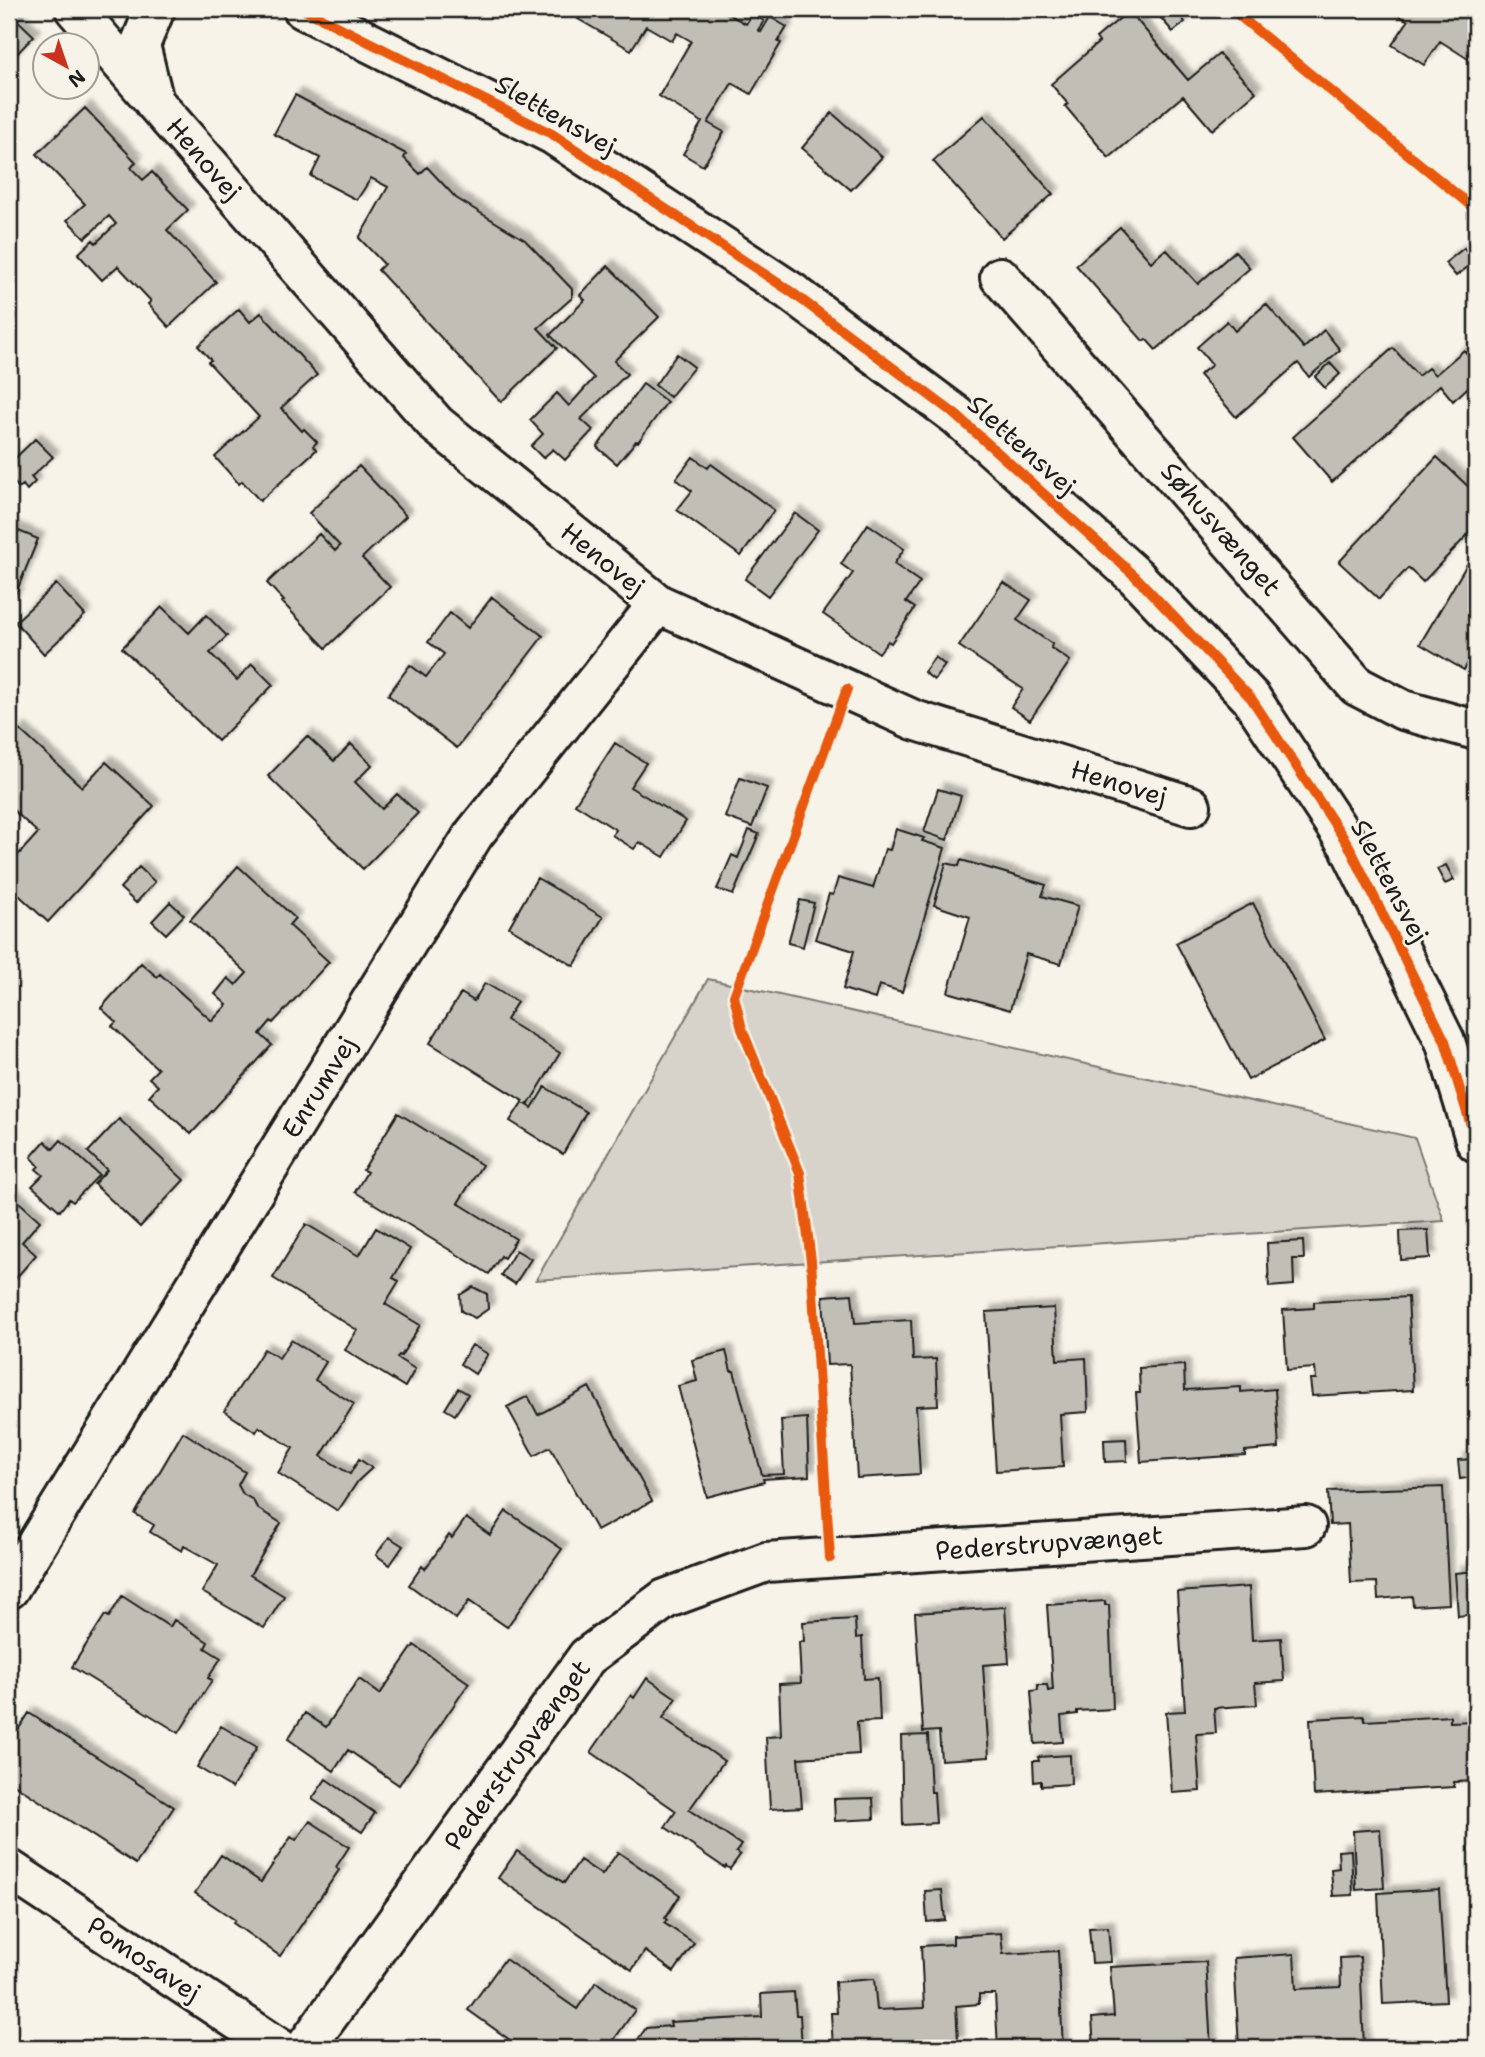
<svg xmlns="http://www.w3.org/2000/svg" width="1485" height="2057" font-family="'Shantell Sans',sans-serif">
<style>
.green{fill:#d7d3cb;stroke:#7a7874;stroke-width:2}
.building{fill:#c0beb5;stroke:#1c1c1c;stroke-width:2;filter:url(#shadow)}
.lines{fill:none;stroke-linecap:round;stroke-linejoin:round}
.street-casing{stroke:#1c1c1c;stroke-width:44}
.secondary-casing{stroke:#1c1c1c;stroke-width:44}
.street{stroke:#f7f3e8;stroke-width:38}
.secondary{stroke:#f7f3e8;stroke-width:38}
.cycleway-casing{stroke:#f7f3e8;stroke-width:15}
.cycleway{stroke:#e8590c;stroke-width:10}
.labels{text-anchor:middle;stroke-width:5;stroke-linejoin:round;paint-order:stroke}
.street-label{font-size:26px;fill:#1c1c1c;stroke:#f7f3e8}
</style>
<defs>
<filter id="shadow"><feDropShadow dx="6" dy="-6" stdDeviation="2" flood-color="#0004"/></filter>
</defs>
<rect width="100%" height="100%" fill="#f7f3e8"/>
<filter id="ink" filterUnits="userSpaceOnUse"><feTurbulence type="fractalNoise" baseFrequency=".0143" numOctaves="2"/><feDisplacementMap in="SourceGraphic" scale="14" xChannelSelector="R" yChannelSelector="G"/><feConvolveMatrix kernelMatrix="1 2 1 2 8 2 1 2 1" color-interpolation-filters="sRGB"/></filter>
<g filter="url(#ink)">
<path class="green" d="M 708,979 L 1415,1138 L 1444,1221 L 536,1280 Z"/>
<path class="building" d="M 585,9 L 719,9 L 746,24 L 752,14 L 764,21 L 758,30 L 761,32 L 770,17 L 787,27 L 778,42 L 781,43 L 751,94 L 732,83 L 708,123 L 724,132 L 703,166 L 683,154 L 702,122 L 659,96 L 691,41 L 677,33 L 672,41 L 646,26 L 631,50 L 578,19 Z
M 1153,9 L 1174,9 L 1185,22 L 1173,32 Z
M 1388,9 L 1476,9 L 1476,64 L 1440,41 L 1424,65 L 1392,45 L 1408,21 Z
M 1129,11 L 1188,80 L 1219,54 L 1256,92 L 1212,130 L 1183,96 L 1109,158 L 1065,106 L 1068,104 L 1051,84 L 1099,42 L 1096,38 Z
M 9,12 L 34,36 L 9,62 Z
M 295,95 L 406,154 L 404,158 L 420,174 L 427,167 L 456,198 L 525,240 L 572,289 L 572,298 L 538,328 L 557,348 L 501,402 L 378,270 L 384,264 L 359,238 L 388,187 L 371,178 L 357,200 L 311,176 L 320,158 L 274,134 Z
M 85,108 L 136,162 L 131,168 L 143,180 L 152,172 L 188,210 L 167,230 L 216,282 L 169,327 L 148,304 L 151,301 L 118,266 L 102,280 L 78,254 L 93,240 L 96,243 L 116,224 L 109,216 L 85,238 L 67,220 L 85,204 L 37,154 Z
M 832,113 L 882,157 L 851,190 L 802,148 Z
M 984,116 L 1053,194 L 1002,238 L 933,161 Z
M 1120,227 L 1151,262 L 1166,249 L 1198,284 L 1235,251 L 1250,268 L 1156,350 L 1146,339 L 1143,341 L 1076,265 Z
M 1464,248 L 1474,262 L 1456,276 L 1445,263 Z
M 608,266 L 659,317 L 614,361 L 627,374 L 581,419 L 593,430 L 565,460 L 553,449 L 543,458 L 531,446 L 543,434 L 530,420 L 557,393 L 569,406 L 594,378 L 550,335 L 585,300 L 580,295 Z
M 1266,304 L 1304,348 L 1324,330 L 1340,350 L 1309,377 L 1298,363 L 1236,417 L 1199,375 L 1212,365 L 1197,347 L 1227,321 L 1235,331 Z
M 239,309 L 250,322 L 261,313 L 317,375 L 281,408 L 302,431 L 304,429 L 317,442 L 313,446 L 316,450 L 260,501 L 242,481 L 239,484 L 215,457 L 259,417 L 208,362 L 211,360 L 198,346 Z
M 1393,348 L 1418,376 L 1428,368 L 1435,375 L 1464,350 L 1476,364 L 1476,380 L 1453,401 L 1440,385 L 1332,482 L 1293,437 Z
M 677,354 L 694,367 L 670,397 L 655,385 Z
M 1330,363 L 1340,374 L 1325,388 L 1315,377 Z
M 643,384 L 667,402 L 638,442 L 636,441 L 617,464 L 597,447 Z
M 35,439 L 53,457 L 31,477 L 35,482 L 27,490 L 23,485 L 19,488 L 9,477 L 9,464 Z
M 693,457 L 708,468 L 711,464 L 774,510 L 741,556 L 677,510 L 692,491 L 676,479 Z
M 1437,457 L 1476,494 L 1476,526 L 1423,582 L 1408,568 L 1379,599 L 1339,562 Z
M 359,466 L 406,516 L 362,558 L 390,587 L 326,648 L 282,602 L 284,601 L 267,583 L 319,534 L 335,551 L 340,546 L 309,513 Z
M 795,513 L 818,530 L 768,596 L 745,579 Z
M 868,524 L 904,549 L 894,564 L 920,582 L 906,602 L 915,608 L 891,643 L 888,641 L 879,653 L 823,614 L 853,573 L 841,564 Z
M 9,527 L 38,539 L 13,600 L 9,599 Z
M 1476,549 L 1476,648 L 1464,670 L 1420,644 Z
M 1003,582 L 1031,600 L 1017,620 L 1052,644 L 1051,648 L 1070,661 L 1030,720 L 1011,707 L 1023,689 L 959,646 Z
M 56,584 L 85,615 L 44,654 L 15,622 Z
M 492,597 L 543,636 L 457,748 L 388,695 L 410,665 L 426,677 L 444,654 L 428,642 L 450,613 L 468,628 Z
M 162,607 L 189,633 L 206,615 L 227,636 L 210,653 L 237,680 L 252,664 L 273,685 L 218,741 L 122,648 Z
M 935,657 L 945,665 L 934,680 L 924,672 Z
M 20,730 L 82,787 L 106,762 L 154,806 L 48,922 L 9,886 L 9,865 L 38,833 L 9,806 L 9,742 Z
M 307,736 L 334,761 L 351,744 L 372,765 L 355,782 L 382,809 L 397,794 L 418,813 L 363,869 L 268,776 Z
M 615,743 L 646,763 L 630,787 L 686,821 L 664,857 L 639,842 L 634,849 L 612,835 L 616,830 L 575,804 Z
M 740,778 L 767,788 L 752,827 L 725,817 Z
M 938,789 L 961,796 L 947,840 L 924,832 Z
M 896,829 L 924,838 L 922,841 L 945,848 L 902,992 L 879,985 L 875,999 L 843,989 L 854,951 L 815,939 L 829,894 L 833,895 L 838,878 L 873,888 L 885,849 L 890,850 Z
M 749,830 L 759,834 L 733,895 L 717,889 L 732,855 L 738,858 Z
M 961,860 L 1046,885 L 1042,896 L 1078,906 L 1061,964 L 1026,954 L 1010,1010 L 948,992 L 970,917 L 934,905 L 946,863 L 959,866 Z
M 1446,865 L 1454,880 L 1445,884 L 1437,869 Z
M 238,866 L 295,918 L 289,925 L 329,962 L 273,1023 L 271,1021 L 260,1034 L 272,1045 L 191,1134 L 149,1096 L 158,1086 L 149,1078 L 158,1069 L 112,1026 L 116,1022 L 101,1008 L 141,963 L 157,977 L 160,974 L 212,1021 L 227,1005 L 215,994 L 228,978 L 236,985 L 247,973 L 190,920 Z
M 139,867 L 155,882 L 136,903 L 120,888 Z
M 537,878 L 603,917 L 574,966 L 509,927 Z
M 800,900 L 814,903 L 803,947 L 788,943 Z
M 170,902 L 184,915 L 166,934 L 152,921 Z
M 1253,903 L 1325,1040 L 1248,1080 L 1176,943 Z
M 485,983 L 517,1002 L 506,1020 L 560,1053 L 529,1104 L 526,1104 L 532,1108 L 545,1087 L 586,1112 L 563,1154 L 510,1121 L 523,1101 L 430,1043 L 461,993 L 474,1001 Z
M 398,1113 L 482,1165 L 458,1203 L 516,1239 L 504,1258 L 501,1256 L 489,1274 L 355,1192 L 367,1172 L 363,1170 Z
M 119,1119 L 184,1180 L 140,1227 L 94,1184 L 107,1170 L 88,1152 Z
M 61,1140 L 99,1175 L 73,1202 L 69,1199 L 60,1211 L 32,1186 L 43,1175 L 36,1169 L 39,1166 L 31,1157 L 45,1141 L 53,1149 Z
M 9,1193 L 40,1221 L 22,1242 L 36,1255 L 9,1286 Z
M 306,1224 L 359,1256 L 376,1228 L 410,1249 L 393,1278 L 399,1281 L 385,1304 L 420,1325 L 401,1356 L 399,1355 L 397,1358 L 415,1369 L 405,1387 L 345,1350 L 357,1330 L 273,1278 Z
M 1428,1230 L 1430,1258 L 1401,1260 L 1400,1231 Z
M 1303,1241 L 1304,1259 L 1293,1259 L 1294,1285 L 1269,1287 L 1267,1243 Z
M 516,1250 L 531,1259 L 515,1284 L 501,1275 Z
M 473,1287 L 487,1294 L 488,1309 L 475,1318 L 461,1311 L 460,1295 Z
M 852,1294 L 855,1323 L 911,1320 L 913,1360 L 936,1359 L 938,1405 L 916,1406 L 920,1474 L 857,1478 L 850,1364 L 827,1365 L 823,1296 Z
M 1408,1297 L 1413,1390 L 1312,1396 L 1310,1379 L 1316,1379 L 1315,1368 L 1287,1370 L 1283,1310 L 1314,1308 L 1314,1302 Z
M 1054,1308 L 1057,1360 L 1086,1358 L 1088,1412 L 1060,1414 L 1063,1467 L 996,1471 L 986,1312 Z
M 291,1340 L 326,1362 L 315,1380 L 354,1404 L 321,1456 L 350,1474 L 359,1459 L 372,1468 L 358,1481 L 338,1511 L 278,1473 L 293,1448 L 259,1427 L 256,1432 L 224,1411 L 264,1349 L 279,1358 Z
M 472,1345 L 488,1354 L 475,1374 L 460,1364 Z
M 726,1351 L 731,1371 L 734,1371 L 762,1475 L 784,1474 L 781,1420 L 807,1418 L 809,1476 L 763,1479 L 764,1482 L 707,1497 L 678,1386 L 697,1381 L 692,1360 Z
M 1184,1365 L 1185,1390 L 1241,1387 L 1241,1392 L 1275,1389 L 1279,1448 L 1245,1451 L 1245,1455 L 1141,1462 L 1136,1393 L 1140,1393 L 1139,1368 Z
M 589,1387 L 652,1501 L 597,1531 L 550,1447 L 534,1456 L 507,1407 L 528,1396 L 538,1415 Z
M 458,1388 L 468,1394 L 455,1415 L 445,1409 Z
M 183,1432 L 245,1472 L 238,1485 L 243,1494 L 253,1500 L 257,1508 L 281,1523 L 250,1575 L 284,1596 L 264,1628 L 202,1592 L 218,1565 L 184,1546 L 182,1551 L 150,1532 L 154,1525 L 135,1514 Z
M 1126,1439 L 1127,1461 L 1105,1462 L 1104,1440 Z
M 1473,1459 L 1474,1477 L 1460,1479 L 1458,1460 Z
M 1443,1487 L 1449,1604 L 1413,1606 L 1412,1596 L 1378,1599 L 1377,1582 L 1351,1583 L 1348,1524 L 1330,1525 L 1328,1491 Z
M 506,1511 L 562,1549 L 507,1627 L 469,1601 L 456,1619 L 409,1585 L 422,1566 L 425,1569 L 449,1535 L 452,1538 L 466,1518 L 490,1535 Z
M 389,1537 L 403,1546 L 390,1565 L 376,1555 Z
M 1476,1571 L 1476,1614 L 1458,1616 L 1455,1573 Z
M 1249,1587 L 1252,1640 L 1281,1638 L 1284,1681 L 1255,1683 L 1257,1705 L 1214,1708 L 1216,1733 L 1196,1734 L 1200,1791 L 1172,1793 L 1166,1712 L 1185,1711 L 1177,1592 Z
M 122,1596 L 170,1627 L 174,1620 L 208,1642 L 205,1648 L 221,1658 L 208,1678 L 212,1680 L 179,1733 L 72,1667 L 105,1615 L 109,1617 Z
M 1105,1601 L 1105,1605 L 1109,1605 L 1113,1709 L 1077,1711 L 1077,1714 L 1061,1716 L 1063,1742 L 1035,1744 L 1031,1691 L 1038,1690 L 1038,1685 L 1047,1685 L 1048,1691 L 1053,1690 L 1047,1605 Z
M 1005,1607 L 1009,1663 L 983,1665 L 989,1757 L 941,1760 L 939,1731 L 923,1732 L 915,1613 Z
M 855,1619 L 856,1638 L 862,1637 L 864,1679 L 878,1678 L 880,1721 L 857,1722 L 859,1754 L 798,1758 L 802,1807 L 770,1809 L 766,1737 L 781,1736 L 779,1684 L 801,1683 L 799,1642 L 804,1641 L 803,1622 Z
M 414,1645 L 469,1683 L 399,1785 L 348,1750 L 334,1771 L 288,1739 L 305,1713 L 326,1727 L 359,1679 L 380,1694 Z
M 647,1678 L 676,1698 L 663,1718 L 724,1761 L 689,1810 L 741,1845 L 736,1852 L 740,1855 L 730,1869 L 726,1866 L 725,1868 L 665,1827 L 676,1811 L 591,1752 L 631,1695 L 634,1698 Z
M 29,1713 L 174,1807 L 136,1864 L 9,1781 L 9,1744 Z
M 1364,1716 L 1365,1721 L 1450,1716 L 1450,1722 L 1476,1721 L 1476,1781 L 1454,1782 L 1454,1787 L 1314,1795 L 1310,1719 Z
M 221,1726 L 257,1747 L 232,1788 L 197,1767 Z
M 928,1735 L 931,1792 L 934,1792 L 936,1823 L 903,1825 L 901,1736 Z
M 1070,1755 L 1071,1784 L 1041,1786 L 1041,1781 L 1034,1782 L 1033,1761 L 1039,1761 L 1038,1757 Z
M 326,1779 L 375,1813 L 362,1832 L 312,1799 Z
M 873,1798 L 874,1819 L 835,1821 L 834,1799 Z
M 310,1821 L 349,1847 L 336,1867 L 339,1870 L 280,1956 L 233,1923 L 235,1920 L 195,1893 L 221,1855 L 261,1882 L 291,1837 L 296,1840 Z
M 1380,1829 L 1384,1888 L 1356,1890 L 1353,1831 Z
M 1351,1850 L 1353,1895 L 1333,1896 L 1331,1869 L 1339,1868 L 1338,1851 Z
M 517,1851 L 564,1883 L 580,1860 L 602,1875 L 618,1852 L 680,1895 L 665,1918 L 667,1920 L 664,1923 L 694,1943 L 674,1972 L 645,1951 L 632,1970 L 498,1878 Z
M 1439,1889 L 1446,2001 L 1383,2004 L 1378,1893 Z
M 942,1890 L 945,1920 L 927,1922 L 925,1891 Z
M 1108,1927 L 1111,1962 L 1092,1963 L 1089,1928 Z
M 1001,1933 L 1003,1954 L 1058,1951 L 1063,2048 L 998,2048 L 995,1994 L 979,1994 L 979,2004 L 956,2006 L 958,2041 L 939,2042 L 940,2048 L 833,2048 L 831,2013 L 837,2013 L 835,1982 L 874,1979 L 877,2010 L 924,2008 L 921,1946 L 953,1944 L 953,1936 Z
M 1294,1954 L 1296,1989 L 1341,1987 L 1340,1958 L 1360,1957 L 1364,2048 L 1239,2048 L 1234,1958 Z
M 505,1959 L 577,2009 L 596,1982 L 635,2010 L 608,2048 L 521,2048 L 468,2010 Z
M 1206,1962 L 1211,2048 L 1094,2048 L 1092,2018 L 1114,2016 L 1110,1967 Z
M 794,1992 L 796,2015 L 800,2015 L 802,2048 L 632,2048 L 646,2028 L 671,2026 L 670,2022 L 762,2017 L 761,1994 Z"/>
<g class="lines">
<g class="street-casing">
<path id="street" d="M 75,9 L 149,95
M 155,9 L 140,45 L 154,102 L 436,424 L 658,604 L 914,720 L 1191,806
M 1000,277 L 1357,686 L 1403,710 L 1476,730
M 9,1589 L 474,834 L 658,604
M 9,1869 L 279,2048
M 305,2048 L 587,1657 L 665,1599 L 766,1562 L 1306,1526"/>
</g>
<g class="secondary-casing">
<path id="secondary" d="M 303,9 L 552,134 L 790,291 L 956,415 L 1135,576 L 1251,698 L 1349,846 L 1445,1041 L 1476,1142"/>
</g>
<use href="#street" class="street"/>
<use href="#secondary" class="secondary"/>
<g class="cycleway-casing">
<path id="cycleway" d="M 303,9 L 552,134 L 790,291 L 956,415 L 1135,576 L 1251,698 L 1349,846 L 1445,1041 L 1476,1142
M 1231,9 L 1476,210
M 830,1558 L 811,1261 L 800,1173 L 742,1029 L 734,996 L 847,689"/>
</g>
<use href="#cycleway" class="cycleway"/>
</g>
</g>
<g class="labels">
<g class="street-label">
<text transform="translate(556 115) rotate(30)" y="9">Slettensvej</text>
<text transform="translate(204 159) rotate(49)" y="9">Henovej</text>
<text transform="translate(1022 445) rotate(42)" y="9">Slettensvej</text>
<text transform="translate(1221 529) rotate(49)" y="9">Søhusvænget</text>
<text transform="translate(603 559) rotate(39)" y="9">Henovej</text>
<text transform="translate(1119 783) rotate(17)" y="9">Henovej</text>
<text transform="translate(1390 881) rotate(62)" y="9">Slettensvej</text>
<text transform="translate(319 1087) rotate(-58)" y="9">Enrumvej</text>
<text transform="translate(1049 1543) rotate(-4)" y="9">Pederstrupvænget</text>
<text transform="translate(517 1755) rotate(-54)" y="9">Pederstrupvænget</text>
<text transform="translate(144 1959) rotate(34)" y="9">Pomosavej</text>
</g>
</g>
<rect width="1485" height="2057" fill="none" stroke="#f7f3e8" stroke-width="35"/>
<rect x="18" y="18" width="1450" height="2022" fill="none" stroke="#1c1c1c" stroke-width="2.5" filter="url(#ink)"/>
<g transform="translate(66 66) rotate(140)"><circle r="33" fill="#f7f3e8" stroke="#9f9d96" stroke-width="2"/>
<path d="M0-5L12 26L0 18L-12 26Z" fill="#c8321e"/>
<text y="-10" font-size="19" font-weight="bold" text-anchor="middle" fill="#1c1c1c">N</text>
</g>
</svg>
